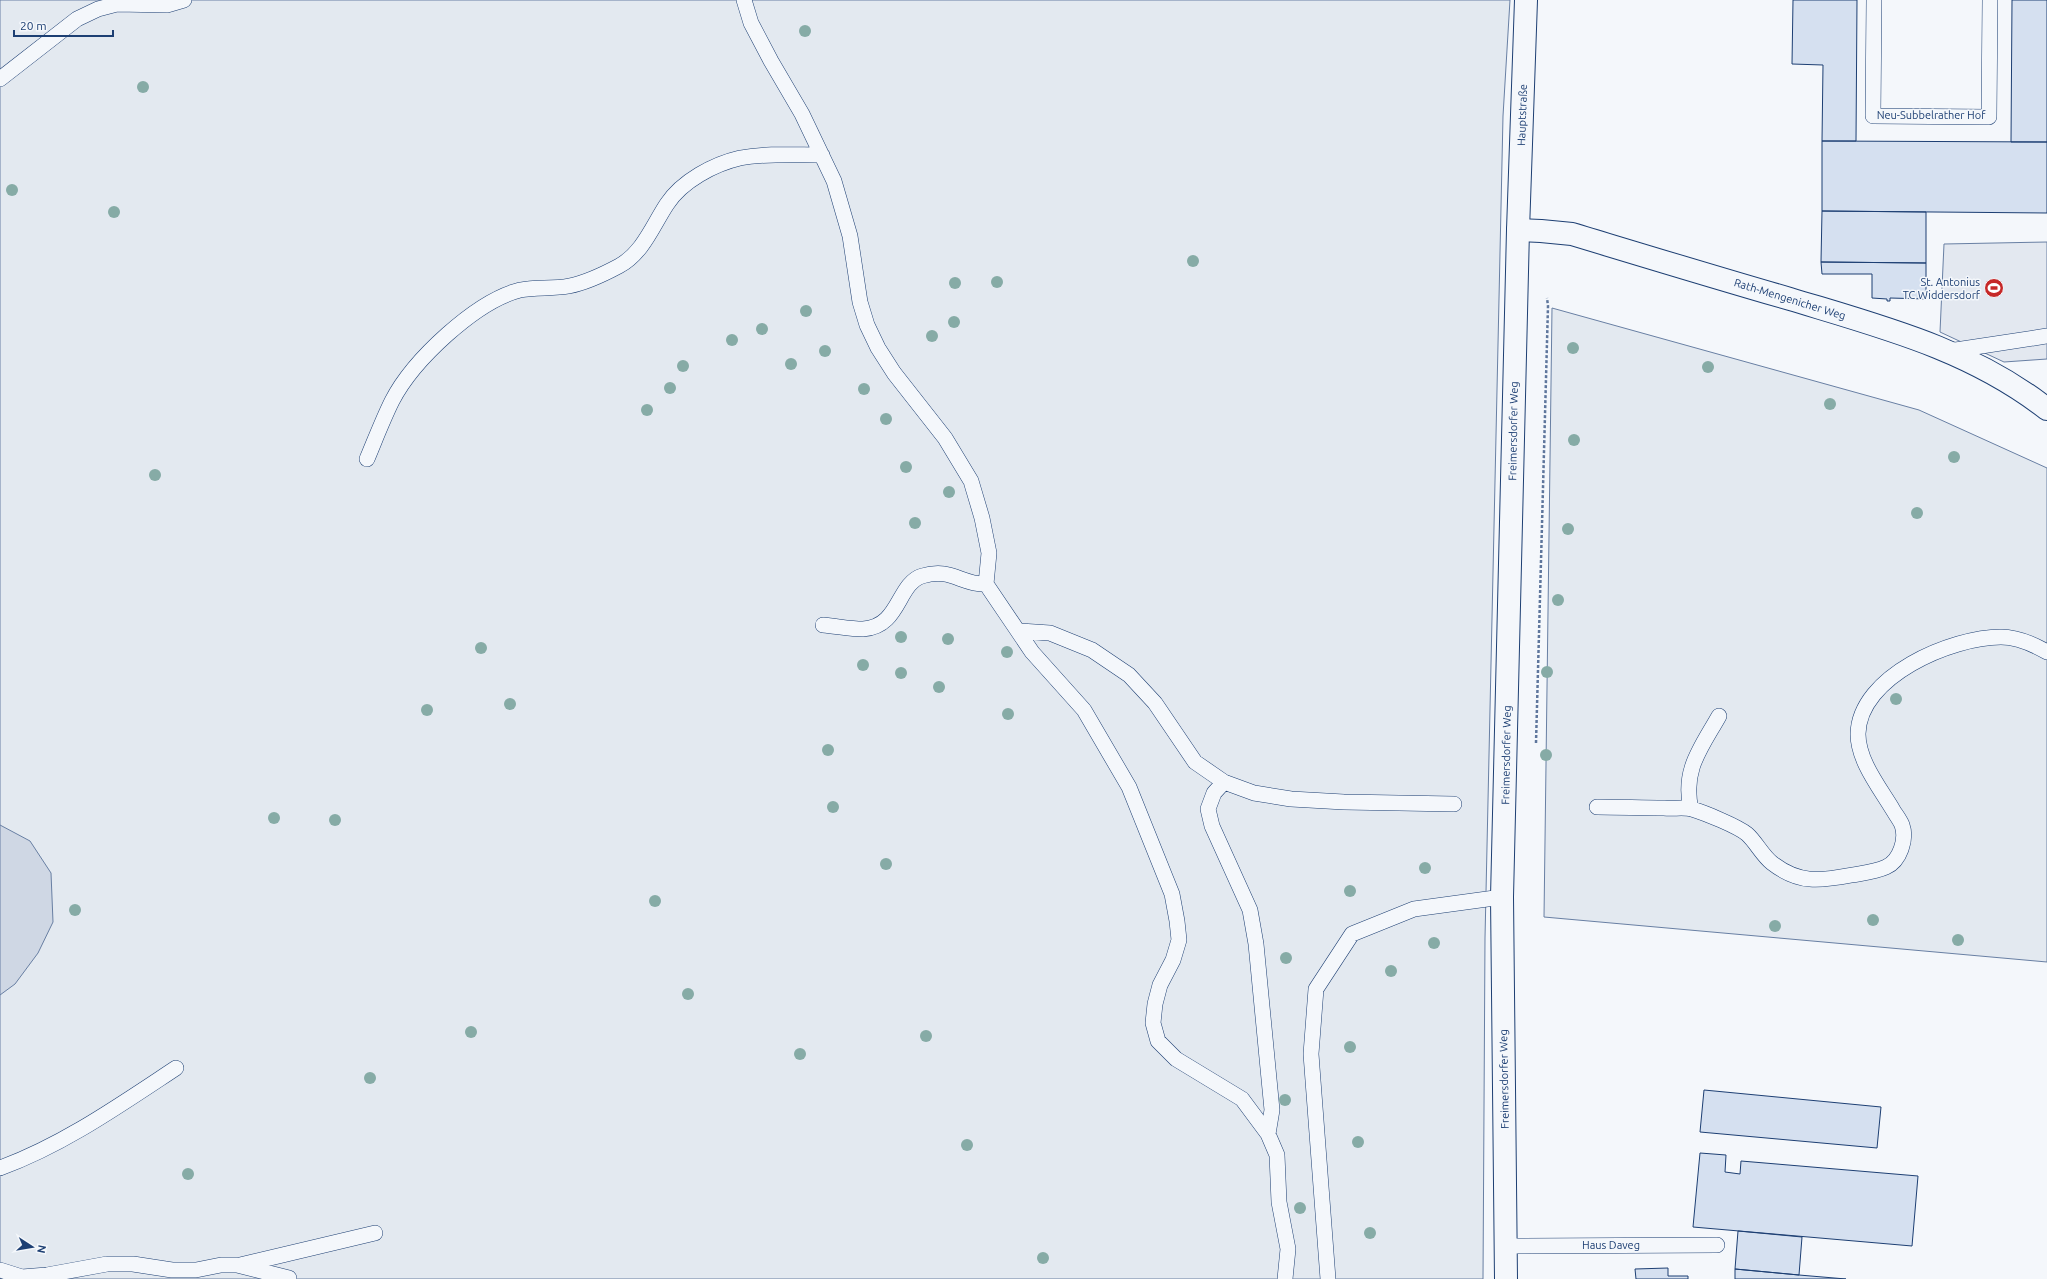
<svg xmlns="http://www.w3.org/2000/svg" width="2047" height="1279" font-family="Ubuntu,sans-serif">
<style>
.green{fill:#e3e9f0;stroke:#687fa3}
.parking{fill:#e3e8f0;stroke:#687fa3}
.water{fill:#cfd7e4;stroke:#687fa3}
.building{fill:#d5e0f0;stroke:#1d3f73}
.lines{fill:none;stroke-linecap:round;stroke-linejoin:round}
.lane-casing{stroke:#1d3f73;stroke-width:16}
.street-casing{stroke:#1d3f73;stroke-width:24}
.secondary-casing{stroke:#1d3f73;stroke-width:24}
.path{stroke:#5e769c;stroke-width:2.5;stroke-dasharray:3 2;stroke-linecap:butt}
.lane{stroke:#f4f7fb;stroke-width:15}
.street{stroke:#f4f7fb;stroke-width:22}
.secondary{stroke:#f4f7fb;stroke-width:22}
.tree{fill:#86aba6}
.labels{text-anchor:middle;stroke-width:3;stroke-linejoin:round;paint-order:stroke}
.street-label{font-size:11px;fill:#1d3f73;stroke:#f4f7fb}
.poi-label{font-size:11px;fill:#1d3f73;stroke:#f4f7fb;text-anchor:end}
</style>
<rect width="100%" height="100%" fill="#f4f7fb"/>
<path class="green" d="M 0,0 L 1510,0 L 1503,116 L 1485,938 L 1483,1279 L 0,1279 Z
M 1552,308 L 1919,410 L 2047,468 L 2047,962 L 1544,917 Z"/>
<path class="parking" d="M 2047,242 L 2047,359 L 2004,362 L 1940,332 L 1944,244 Z"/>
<path class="water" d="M 0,825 L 30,841 L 51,873 L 53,922 L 38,953 L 15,984 L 0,995 Z"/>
<path class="building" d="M 1793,0 L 1857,0 L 1856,141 L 1822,141 L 1823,65 L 1792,64 Z
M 2012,0 L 2047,0 L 2047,142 L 2011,142 Z
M 1822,141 L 2047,142 L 2047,213 L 1822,211 Z
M 1822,211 L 1926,212 L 1926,263 L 1821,262 Z
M 1821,262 L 1926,263 L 1926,299 L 1890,298 L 1890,301 L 1887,301 L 1887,299 L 1872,298 L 1872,274 L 1822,274 Z
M 1704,1090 L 1881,1107 L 1877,1148 L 1700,1132 Z
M 1700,1153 L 1726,1155 L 1725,1172 L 1740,1174 L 1741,1161 L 1918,1176 L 1912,1246 L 1693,1227 Z
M 1738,1231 L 1802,1237 L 1799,1275 L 1735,1269 Z
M 1668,1268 L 1668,1276 L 1688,1276 L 1688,1279 L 1636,1279 L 1635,1269 Z
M 1735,1269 L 1799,1275 L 1846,1279 L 1735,1279 Z"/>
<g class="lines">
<g class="lane-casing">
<path id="lane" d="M 744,0 L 751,23 L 771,61 L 802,114 L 834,181 L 850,236 L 860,302 L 867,325 L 878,348 L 894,373 L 945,438 L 971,481 L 982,518 L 989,553 L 986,584 L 1032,652 L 1084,710 L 1129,787 L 1172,894 L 1177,921 L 1179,940 L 1173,960 L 1160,985 L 1155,1004 L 1153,1023 L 1158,1041 L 1176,1059 L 1242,1099 L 1268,1134 L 1277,1155 L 1279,1202 L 1288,1249 L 1285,1279
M 1874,0 L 1873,116 L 1989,117 L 1990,0
M 0,79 L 77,19 L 98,9 L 117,4 L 167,5 L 184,0
M 1949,351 L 2047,336
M 367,459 C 375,440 383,419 392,401 C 413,360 476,301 520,290 C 536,287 553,289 569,286 C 585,283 604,274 619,266 C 643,253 653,225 667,204 C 682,181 714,164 740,158 C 766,153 795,155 822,155
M 823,625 C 836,626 850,629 863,629 C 900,627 897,584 922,576 C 952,567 961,585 986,584
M 1020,631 L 1050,633 L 1092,650 L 1129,675 L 1155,703 L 1195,762 L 1224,782 L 1254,793 L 1291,799 L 1344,802 L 1454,804
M 1224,782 L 1214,793 L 1208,809 L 1212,826 L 1250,910 L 1256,944 L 1272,1110 L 1268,1134
M 1597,807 C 1620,807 1642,808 1664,808 C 1673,809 1684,807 1692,809 C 1705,813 1737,826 1747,834 C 1756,842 1762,855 1772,863 C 1799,884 1820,881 1852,875 C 1863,873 1875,872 1886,867 C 1900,861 1907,839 1902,825 C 1900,820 1896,815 1893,810 C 1880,788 1858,761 1858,734 C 1859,676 1952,637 2001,637 C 2017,637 2033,644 2047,652
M 1691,809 C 1682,770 1701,748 1719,716
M 0,1168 C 63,1145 120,1105 176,1068
M 1506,1246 L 1717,1245
M 240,1265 L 375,1233
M 0,1270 L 22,1277 L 47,1275 L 107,1264 L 133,1264 L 172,1270 L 196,1270 L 221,1265 L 237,1265 L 289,1278
M 1328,1279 L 1311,1054 L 1316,989 L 1352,934 L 1414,909 L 1502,897"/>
</g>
<g class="street-casing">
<path id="street" d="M 1518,230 L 1541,231 L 1572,234 C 1645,256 1717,278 1790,299 C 1882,327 1970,349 2047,409"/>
</g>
<g class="secondary-casing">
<path id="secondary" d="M 1506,1279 L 1502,897 L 1518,230 L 1526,0"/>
</g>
<path class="path" d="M 1536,743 L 1548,306 L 1547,298"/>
<use href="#lane" class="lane"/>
<use href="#street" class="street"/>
<use href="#secondary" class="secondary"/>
</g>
<g class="tree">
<circle cx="805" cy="31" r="6"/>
<circle cx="143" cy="87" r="6"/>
<circle cx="12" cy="190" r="6"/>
<circle cx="114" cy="212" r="6"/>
<circle cx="1193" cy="261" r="6"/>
<circle cx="997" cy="282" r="6"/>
<circle cx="955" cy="283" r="6"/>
<circle cx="806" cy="311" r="6"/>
<circle cx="954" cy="322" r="6"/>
<circle cx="762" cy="329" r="6"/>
<circle cx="932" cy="336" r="6"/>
<circle cx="732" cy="340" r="6"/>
<circle cx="1573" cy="348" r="6"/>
<circle cx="825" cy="351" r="6"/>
<circle cx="791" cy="364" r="6"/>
<circle cx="683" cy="366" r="6"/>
<circle cx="1708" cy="367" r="6"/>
<circle cx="670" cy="388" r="6"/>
<circle cx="864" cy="389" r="6"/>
<circle cx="1830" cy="404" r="6"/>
<circle cx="647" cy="410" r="6"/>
<circle cx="886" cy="419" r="6"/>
<circle cx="1574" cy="440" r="6"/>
<circle cx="1954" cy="457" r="6"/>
<circle cx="906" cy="467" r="6"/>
<circle cx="155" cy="475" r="6"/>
<circle cx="949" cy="492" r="6"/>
<circle cx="1917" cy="513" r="6"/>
<circle cx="915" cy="523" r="6"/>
<circle cx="1568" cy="529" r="6"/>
<circle cx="1558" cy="600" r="6"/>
<circle cx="901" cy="637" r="6"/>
<circle cx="948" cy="639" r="6"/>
<circle cx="481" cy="648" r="6"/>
<circle cx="1007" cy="652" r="6"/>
<circle cx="863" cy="665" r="6"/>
<circle cx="1547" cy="672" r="6"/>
<circle cx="901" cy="673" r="6"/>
<circle cx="939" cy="687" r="6"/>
<circle cx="1896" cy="699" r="6"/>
<circle cx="510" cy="704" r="6"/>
<circle cx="427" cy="710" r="6"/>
<circle cx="1008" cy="714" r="6"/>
<circle cx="828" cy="750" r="6"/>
<circle cx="1546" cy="755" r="6"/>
<circle cx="833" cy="807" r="6"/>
<circle cx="274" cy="818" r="6"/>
<circle cx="335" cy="820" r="6"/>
<circle cx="886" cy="864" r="6"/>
<circle cx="1425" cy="868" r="6"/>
<circle cx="1350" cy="891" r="6"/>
<circle cx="655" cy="901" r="6"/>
<circle cx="75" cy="910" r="6"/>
<circle cx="1873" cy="920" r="6"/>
<circle cx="1775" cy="926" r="6"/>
<circle cx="1958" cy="940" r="6"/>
<circle cx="1434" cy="943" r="6"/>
<circle cx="1286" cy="958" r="6"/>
<circle cx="1391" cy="971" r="6"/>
<circle cx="688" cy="994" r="6"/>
<circle cx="471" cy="1032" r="6"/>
<circle cx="926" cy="1036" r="6"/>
<circle cx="1350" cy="1047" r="6"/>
<circle cx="800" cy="1054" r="6"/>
<circle cx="370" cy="1078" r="6"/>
<circle cx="1285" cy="1100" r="6"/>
<circle cx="1358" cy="1142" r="6"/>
<circle cx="967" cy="1145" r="6"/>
<circle cx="188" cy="1174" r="6"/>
<circle cx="1300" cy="1208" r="6"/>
<circle cx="1370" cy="1233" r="6"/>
<circle cx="1043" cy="1258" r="6"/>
</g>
<defs>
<g id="stadium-disc" transform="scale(1)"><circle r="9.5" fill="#c62828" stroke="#f4f7fb"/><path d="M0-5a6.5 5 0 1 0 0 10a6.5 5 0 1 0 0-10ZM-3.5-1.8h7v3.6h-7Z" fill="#fff"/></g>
</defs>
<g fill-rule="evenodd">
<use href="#stadium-disc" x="1994" y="288"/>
</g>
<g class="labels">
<g class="street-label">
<text transform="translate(1522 115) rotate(-88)" y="4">Hauptstraße</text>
<text x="1931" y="119">Neu-Subbelrather Hof</text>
<text transform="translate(1790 299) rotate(17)" y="4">Rath-Mengenicher Weg</text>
<text transform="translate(1513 431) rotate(-89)" y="4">Freimersdorfer Weg</text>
<text transform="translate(1506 755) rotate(-89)" y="4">Freimersdorfer Weg</text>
<text transform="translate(1504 1079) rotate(-91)" y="4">Freimersdorfer Weg</text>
<text x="1611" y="1249">Haus Daveg</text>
</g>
<g class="poi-label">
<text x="1980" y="286">St. Antonius<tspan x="1980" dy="13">TC Widdersdorf</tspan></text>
</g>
</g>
<g transform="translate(32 1247) rotate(102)" stroke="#f4f7fb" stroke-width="3" paint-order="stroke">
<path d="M0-3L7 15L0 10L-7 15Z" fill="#1d3f73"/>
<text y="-6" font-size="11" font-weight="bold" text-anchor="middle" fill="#1d3f73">N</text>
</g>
<path d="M14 30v6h99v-6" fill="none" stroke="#1d3f73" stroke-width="2"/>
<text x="20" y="30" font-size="12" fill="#1d3f73" stroke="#f4f7fb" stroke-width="3" paint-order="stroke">20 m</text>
</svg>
